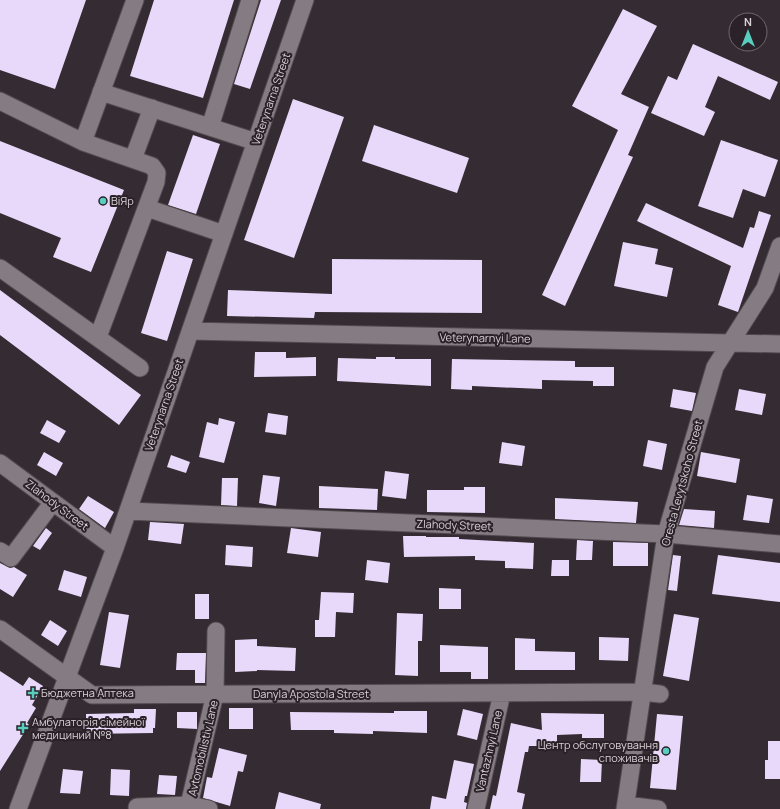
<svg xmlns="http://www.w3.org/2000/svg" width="780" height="809" font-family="Manrope,sans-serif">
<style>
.building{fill:#e8d8fa}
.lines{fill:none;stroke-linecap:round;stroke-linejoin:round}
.minor-casing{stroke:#514a4f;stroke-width:19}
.minor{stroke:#857b82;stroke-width:17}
.poi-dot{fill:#58cec0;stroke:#2b2229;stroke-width:1.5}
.labels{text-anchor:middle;stroke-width:4;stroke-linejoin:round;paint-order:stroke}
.street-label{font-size:11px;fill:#d8d2d6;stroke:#2b2229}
.poi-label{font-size:11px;fill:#d8d2d6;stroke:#2b2229;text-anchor:start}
</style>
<rect width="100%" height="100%" fill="#352c33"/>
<path class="building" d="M 0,0 L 86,0 L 55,89 L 0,70 Z
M 154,0 L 234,0 L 203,98 L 130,76 Z
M 261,0 L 281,0 L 250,89 L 234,84 Z
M 623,9 L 657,26 L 621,94 L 649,107 L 628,155 L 633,157 L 565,306 L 542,295 L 618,130 L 572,106 Z
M 693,44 L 778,82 L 770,100 L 718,76 L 705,107 L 715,112 L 704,136 L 651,113 L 668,76 L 677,80 Z
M 293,99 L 344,117 L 294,258 L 244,240 Z
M 374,125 L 469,158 L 457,193 L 362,161 Z
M 193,135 L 220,144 L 196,214 L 168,205 Z
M 721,140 L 778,160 L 765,197 L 743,189 L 733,218 L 698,206 Z
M 0,141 L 124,190 L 91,272 L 53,257 L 61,238 L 0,213 Z
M 646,203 L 743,248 L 750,227 L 754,228 L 759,211 L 771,215 L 738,312 L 718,305 L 731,266 L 637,221 Z
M 623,242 L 658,249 L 655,264 L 673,268 L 667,297 L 614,286 Z
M 167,251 L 193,259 L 167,341 L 141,333 Z
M 332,259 L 482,260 L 482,313 L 315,312 L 314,318 L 227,316 L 228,290 L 332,294 Z
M 0,290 L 141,395 L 119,425 L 0,335 Z
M 255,352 L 286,352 L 286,358 L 316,357 L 316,376 L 254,377 Z
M 376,357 L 395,357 L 395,359 L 431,359 L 431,386 L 337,381 L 338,358 L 376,359 Z
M 452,359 L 575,361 L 575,367 L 614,367 L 614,386 L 593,386 L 593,381 L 542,380 L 542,389 L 472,386 L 472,390 L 451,389 Z
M 673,389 L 696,393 L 692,411 L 670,407 Z
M 739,389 L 766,394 L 762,415 L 735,410 Z
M 268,413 L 288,416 L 286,435 L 265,432 Z
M 219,418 L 235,422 L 224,463 L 199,457 L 207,422 L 218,425 Z
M 47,420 L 66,431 L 59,443 L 40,433 Z
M 648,440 L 667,444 L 662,470 L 643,466 Z
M 502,442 L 525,446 L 522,466 L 499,463 Z
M 44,452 L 63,463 L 56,476 L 37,465 Z
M 701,452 L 740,459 L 736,483 L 697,476 Z
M 171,455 L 190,462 L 186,473 L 167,467 Z
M 385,471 L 409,474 L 406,499 L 382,496 Z
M 263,475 L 280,477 L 276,506 L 259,503 Z
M 222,478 L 238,478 L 237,506 L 221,505 Z
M 319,486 L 378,489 L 377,510 L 319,508 Z
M 464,487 L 485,487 L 485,513 L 427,512 L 427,490 L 464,490 Z
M 747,495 L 773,499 L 769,523 L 743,520 Z
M 88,496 L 114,512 L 105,528 L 79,509 Z
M 555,498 L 638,502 L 636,523 L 555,519 Z
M 684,509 L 715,511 L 714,528 L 679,525 Z
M 150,522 L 184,524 L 181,544 L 148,540 Z
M 46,528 L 52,533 L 40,550 L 33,546 Z
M 291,528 L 321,532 L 318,557 L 287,553 Z
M 403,536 L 426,536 L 426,537 L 459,537 L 459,539 L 534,543 L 533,569 L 505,568 L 505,561 L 475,560 L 475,556 L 404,557 Z
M 577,540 L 593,541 L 592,560 L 576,560 Z
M 613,542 L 648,543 L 648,566 L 613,566 Z
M 226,545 L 253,547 L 252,567 L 225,565 Z
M 673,555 L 681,556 L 677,591 L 668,590 Z
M 718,555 L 780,563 L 780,602 L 712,594 Z
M 367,560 L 390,563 L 388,583 L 365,580 Z
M 552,560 L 569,560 L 569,576 L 551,576 Z
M 0,563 L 10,568 L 14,567 L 27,575 L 13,597 L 0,589 Z
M 64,570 L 87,577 L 81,597 L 58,590 Z
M 439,588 L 461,589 L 461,609 L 439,609 Z
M 321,592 L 354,593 L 353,613 L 336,612 L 335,637 L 315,637 L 315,620 L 319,620 Z
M 195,594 L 209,594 L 209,619 L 195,619 Z
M 109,612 L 129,615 L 120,668 L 100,665 Z
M 397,613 L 423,614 L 422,641 L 418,641 L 418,676 L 395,675 Z
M 674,614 L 699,618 L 689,681 L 663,676 Z
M 50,620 L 67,631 L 58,646 L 41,635 Z
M 599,637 L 629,638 L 628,661 L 599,660 Z
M 515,638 L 535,639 L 535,651 L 575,652 L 575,670 L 515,670 Z
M 257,639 L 257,646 L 296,648 L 295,671 L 257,670 L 257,671 L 235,672 L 235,640 Z
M 440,645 L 488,647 L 488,679 L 471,679 L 471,672 L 440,672 Z
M 177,653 L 206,653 L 205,683 L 195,683 L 195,670 L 176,670 Z
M 0,671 L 23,686 L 29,677 L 43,686 L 32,705 L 36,708 L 27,723 L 29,725 L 0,771 Z
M 229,708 L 253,708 L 253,729 L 229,729 Z
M 134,709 L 156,709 L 155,728 L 153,728 L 153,733 L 86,734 L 86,714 L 134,713 Z
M 463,709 L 483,714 L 477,740 L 457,735 Z
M 394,711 L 427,711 L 427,733 L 373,731 L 373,734 L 334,733 L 334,730 L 291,730 L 290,712 L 394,713 Z
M 177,712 L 197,712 L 197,729 L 177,728 Z
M 541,713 L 604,714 L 604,738 L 582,738 L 582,734 L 557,735 L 557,746 L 529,746 L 528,752 L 525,752 L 517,792 L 525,794 L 522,809 L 490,809 L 493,795 L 496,796 L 511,723 L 542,730 Z
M 657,714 L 683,716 L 676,790 L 650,788 Z
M 768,741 L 780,741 L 780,779 L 765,779 L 765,760 L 768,760 Z
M 219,748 L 247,755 L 243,772 L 238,771 L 230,806 L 203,798 L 207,777 L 212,778 Z
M 581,759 L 602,760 L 601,782 L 580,782 Z
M 454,760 L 474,764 L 467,796 L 465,796 L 464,802 L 467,803 L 466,809 L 430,809 L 432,796 L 446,799 Z
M 63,769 L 83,771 L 80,794 L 60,793 Z
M 111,769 L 130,770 L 129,796 L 110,795 Z
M 159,775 L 177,776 L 175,795 L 157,794 Z
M 279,792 L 321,804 L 320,809 L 275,809 Z"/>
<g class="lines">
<g class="minor-casing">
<path id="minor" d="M 101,92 L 256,142
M 0,101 L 83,142 L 152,166 L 157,173 L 156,182 L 98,337
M 210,127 L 250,0
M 83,142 L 135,0
M 133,159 L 152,108
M 147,208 L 224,234
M 0,268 L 140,368
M 190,331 L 780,344
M 0,463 L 115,548
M 128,511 L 666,534 L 780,544
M 0,551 L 11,558 L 53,502
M 0,629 L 92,695 L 643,692 L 660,694
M 626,805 L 658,809
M 137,807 L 189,805 L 189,809
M 18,809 L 115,548 L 305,0
M 209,809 L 189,805 L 215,694 L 216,631
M 476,809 L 502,693
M 625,809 L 666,534 L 715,367 L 765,288 L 780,246"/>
</g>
<use href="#minor" class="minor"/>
</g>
<g class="poi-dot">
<circle cx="103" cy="201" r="4"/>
<path d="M31 687h4v4h4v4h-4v4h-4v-4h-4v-4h4z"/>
<path d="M21 722h4v4h4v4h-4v4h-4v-4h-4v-4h4z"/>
<circle cx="666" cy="751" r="4"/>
</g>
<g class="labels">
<g class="street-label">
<text transform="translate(271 99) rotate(-71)" y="4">Veterynarna Street</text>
<text transform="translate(485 338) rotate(1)" y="4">Veterynarnyi Lane</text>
<text transform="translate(164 405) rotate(-71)" y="4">Veterynarna Street</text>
<text transform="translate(682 483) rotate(-75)" y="4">Oresta Levytskoho Street</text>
<text transform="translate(57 505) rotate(37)" y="4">Zlahody Street</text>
<text transform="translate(454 525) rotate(2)" y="4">Zlahody Street</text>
<text x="311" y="698">Danyla Apostola Street</text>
<text transform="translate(203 748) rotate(-77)" y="4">Avtomobilistiv Lane</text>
<text transform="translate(489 751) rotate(-77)" y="4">Vantazhnyi Lane</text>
</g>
<g class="poi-label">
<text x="111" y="205">ВіЯр</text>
<text x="41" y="697">Бюджетна Аптека</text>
<text x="32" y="726">Амбулаторія сімейної<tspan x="32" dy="13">медициний №8</tspan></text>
<text x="658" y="749" text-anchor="end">Центр обслуговування<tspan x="658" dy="13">споживачів</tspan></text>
</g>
</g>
<g transform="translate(748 32)"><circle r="19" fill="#2b2229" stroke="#70686e"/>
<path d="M0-3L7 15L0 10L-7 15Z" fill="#58cec0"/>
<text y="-6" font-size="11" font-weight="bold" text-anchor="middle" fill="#d8d2d6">N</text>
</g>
</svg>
